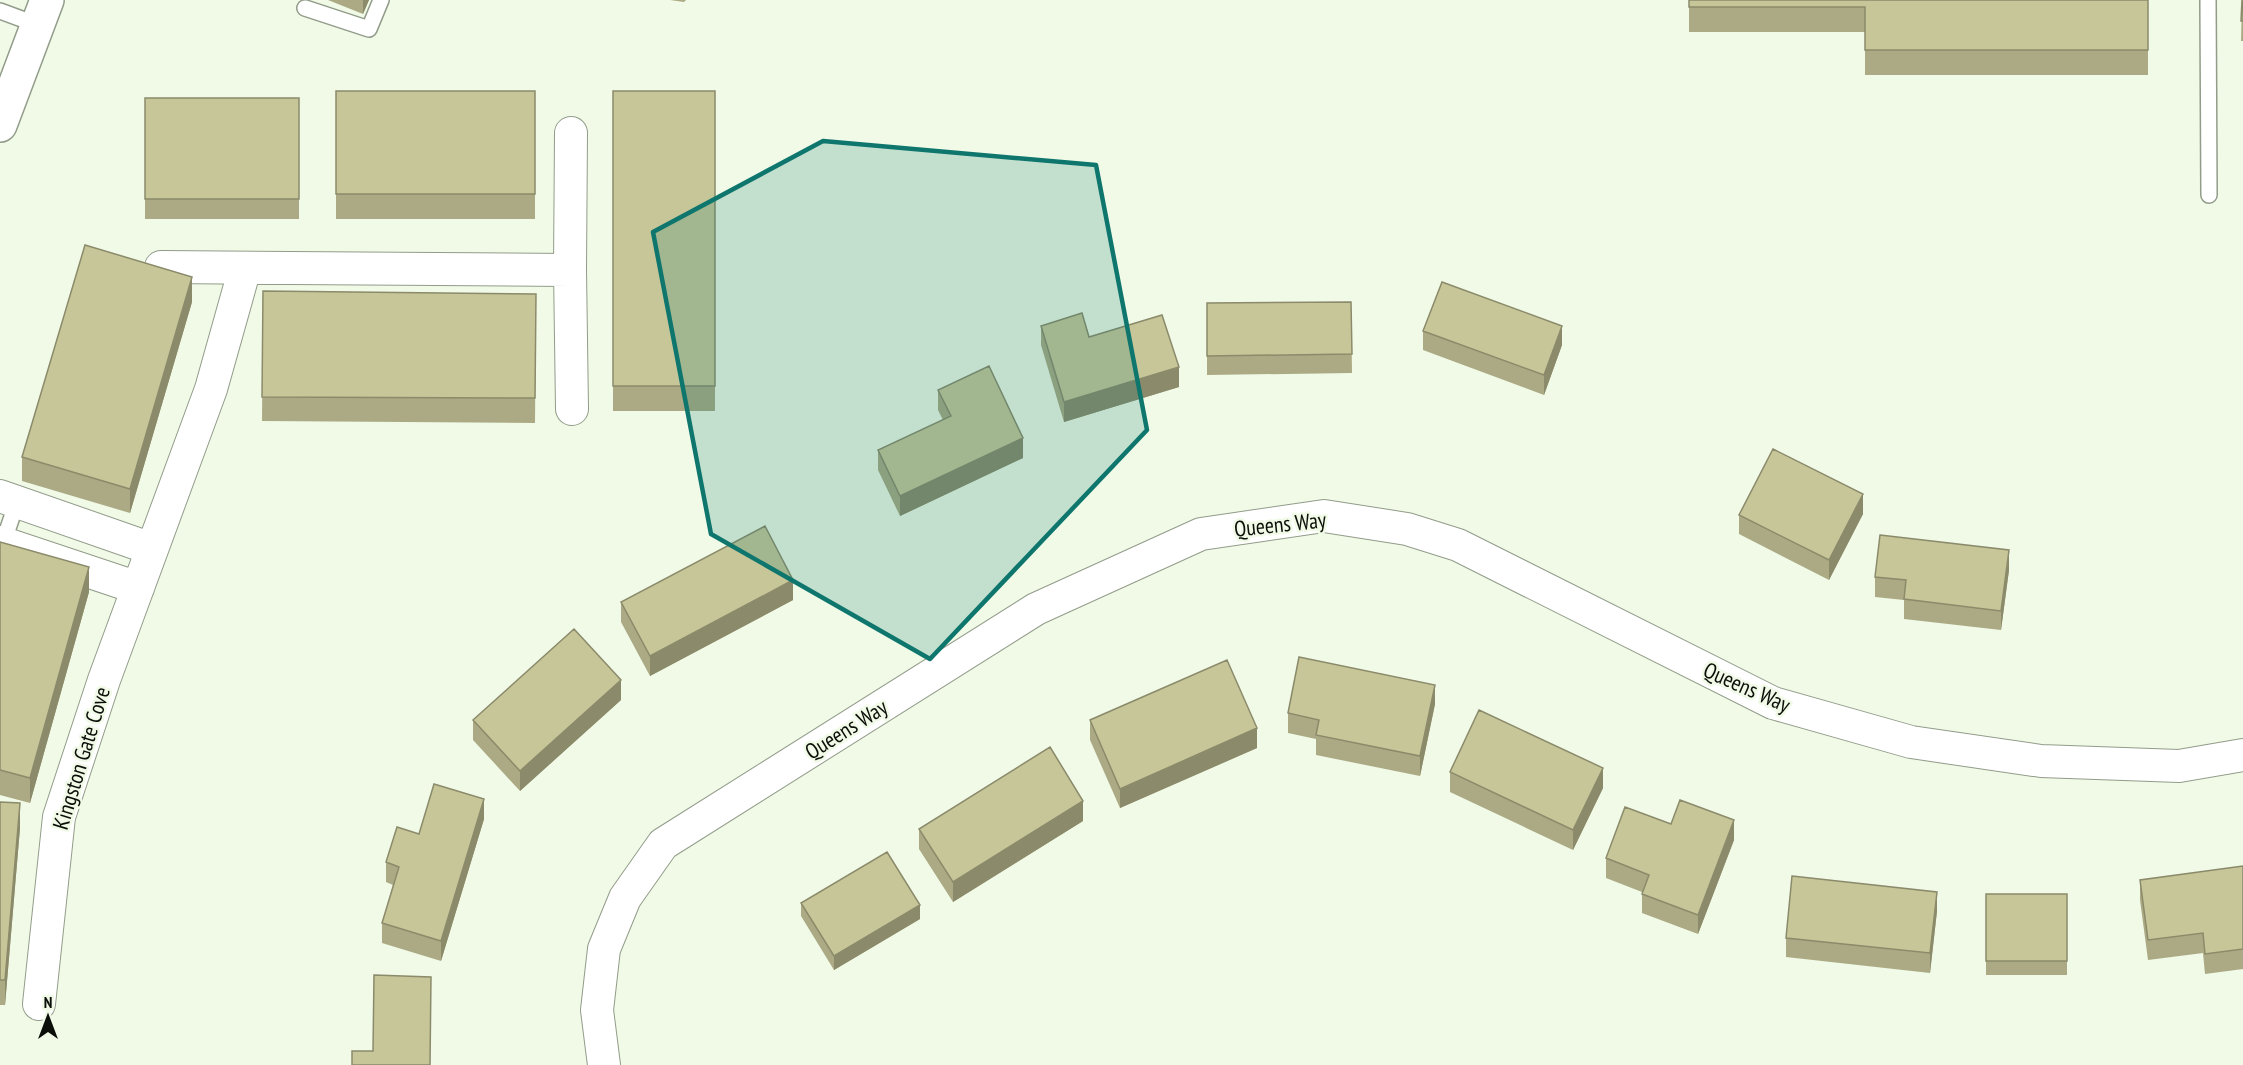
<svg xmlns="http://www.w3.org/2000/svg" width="2243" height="1065" font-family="'PT Sans Narrow',sans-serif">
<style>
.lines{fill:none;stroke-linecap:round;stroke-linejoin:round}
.service-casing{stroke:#929c8a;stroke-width:18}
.minor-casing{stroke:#929c8a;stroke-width:34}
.tertiary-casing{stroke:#929c8a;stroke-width:36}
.service{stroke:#fff;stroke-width:15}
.minor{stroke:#fff;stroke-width:32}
.tertiary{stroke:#fff;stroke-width:33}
.wall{fill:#abaa84}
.shaded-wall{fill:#8b8b6b}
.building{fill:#c7c699;stroke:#8b8b6b;stroke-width:1.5}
.marked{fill:#0f766e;fill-opacity:0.2;stroke:#0f766e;stroke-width:4.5;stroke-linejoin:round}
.labels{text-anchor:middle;stroke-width:5;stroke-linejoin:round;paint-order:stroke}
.street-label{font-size:22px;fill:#0c0f09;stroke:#f0fae7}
</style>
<rect width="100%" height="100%" fill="#f0fae7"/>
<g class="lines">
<g class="service-casing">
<path id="service" d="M 2208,0 L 2209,195
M 305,8 L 369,29 L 381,0
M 0,11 L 38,25
M 3,543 L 17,502"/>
</g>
<g class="minor-casing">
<path id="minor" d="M 571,133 L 570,270 L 572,409
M 161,267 L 570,270
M 0,496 L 152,549
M 0,542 L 138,588
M 39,1004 L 59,817 L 104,680 L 211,389 L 245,268
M 604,1065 L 597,1010 L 604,949 L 625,898 L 663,844 L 1036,609 L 1201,534 L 1324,516 L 1407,529 L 1458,545 L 1773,703 L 1911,742 L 2041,761 L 2179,766 L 2243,755"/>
</g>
<g class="tertiary-casing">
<path id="tertiary" d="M 0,125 L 47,0"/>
</g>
<use href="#service" class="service"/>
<use href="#minor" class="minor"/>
<use href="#tertiary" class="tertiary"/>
</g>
<path class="wall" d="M 328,0 L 369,0 L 363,14 Z
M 670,0 L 686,0 L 684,2 Z
M 1689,0 L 2148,0 L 2148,75 L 1865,75 L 1865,32 L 1689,32 Z
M 2242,0 L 2243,0 L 2243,41 L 2241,41 Z
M 336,91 L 535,91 L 535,219 L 336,219 Z
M 613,91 L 715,91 L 715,411 L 613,411 Z
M 145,98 L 299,98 L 299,219 L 145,219 Z
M 263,291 L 536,294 L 535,423 L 262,421 Z
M 192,302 L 130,513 L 22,481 L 22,457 Z
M 1351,302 L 1352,373 L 1207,375 L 1207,303 Z
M 1041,326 L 1089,337 L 1179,387 L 1064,422 L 1041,345 Z
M 1423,331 L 1562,345 L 1544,395 L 1423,350 Z
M 938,390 L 1023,458 L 900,516 L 878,470 L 878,450 L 943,420 L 938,410 Z
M 1863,514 L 1829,580 L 1739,534 L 1739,515 Z
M 0,542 L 89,592 L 30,803 L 0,795 Z
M 2009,570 L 2001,630 L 1904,619 L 1904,600 L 1875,597 L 1875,577 Z
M 793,600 L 650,676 L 621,622 L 621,602 Z
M 621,700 L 520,791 L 473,740 L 473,720 Z
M 1435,704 L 1420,776 L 1316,755 L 1316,739 L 1288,733 L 1288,713 Z
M 1090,720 L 1257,748 L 1120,808 L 1090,740 Z
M 1450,772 L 1603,788 L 1573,850 L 1450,792 Z
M 0,802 L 20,828 L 5,1005 L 0,1005 Z
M 484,819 L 441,961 L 382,943 L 382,923 L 393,885 L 386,882 L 386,862 L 419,834 Z
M 1083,821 L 953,902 L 919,849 L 919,829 Z
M 1734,840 L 1698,934 L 1642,913 L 1642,892 L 1606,878 L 1606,858 Z
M 2243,866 L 2243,969 L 2205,974 L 2203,953 L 2148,960 L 2140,900 L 2140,880 Z
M 1986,894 L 2067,894 L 2067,975 L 1986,975 Z
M 801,903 L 920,919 L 834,970 L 801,916 Z
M 1937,911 L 1930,973 L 1786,957 L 1786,938 Z"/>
<path class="shaded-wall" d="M 363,0 L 369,0 L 363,14 Z
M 192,277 L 192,302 L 130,513 L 130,489 Z
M 1562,326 L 1562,345 L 1544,395 L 1544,375 Z
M 1179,367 L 1179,387 L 1064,422 L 1064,402 Z
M 1023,438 L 1023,458 L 900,516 L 900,496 Z
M 1863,494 L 1863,514 L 1829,580 L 1829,560 Z
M 2009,550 L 2009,570 L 2001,630 L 2001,611 Z
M 89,567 L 89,592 L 30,803 L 30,778 Z
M 793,580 L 793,600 L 650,676 L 650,656 Z
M 621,680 L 621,700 L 520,791 L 520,771 Z
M 1435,685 L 1435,704 L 1420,776 L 1420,756 Z
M 1257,728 L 1257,748 L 1120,808 L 1120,789 Z
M 1603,768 L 1603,788 L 1573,850 L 1573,830 Z
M 484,799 L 484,819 L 441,961 L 441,941 Z
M 1083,801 L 1083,821 L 953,902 L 953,882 Z
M 20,803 L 20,828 L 5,1005 L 5,980 Z
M 1734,820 L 1734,840 L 1698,934 L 1698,915 Z
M 1937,892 L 1937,911 L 1930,973 L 1930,953 Z
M 920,905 L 920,919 L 834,970 L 834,956 Z"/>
<path class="building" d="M 1689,0 L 2148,0 L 2148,50 L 1865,50 L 1865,7 L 1689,7 Z
M 2242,0 L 2243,0 L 2243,21 L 2241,21 Z
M 336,91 L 535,91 L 535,194 L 336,194 Z
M 613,91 L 715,91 L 715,386 L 613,386 Z
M 145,98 L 299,98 L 299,199 L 145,199 Z
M 85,245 L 192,277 L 130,489 L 22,457 Z
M 1442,282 L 1562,326 L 1544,375 L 1423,331 Z
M 263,291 L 536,294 L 535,398 L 262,397 Z
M 1351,302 L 1352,354 L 1207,356 L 1207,303 Z
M 1082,313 L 1089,337 L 1162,315 L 1179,367 L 1064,402 L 1041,326 Z
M 989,366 L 1023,438 L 900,496 L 878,450 L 951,416 L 938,390 Z
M 1773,449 L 1863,494 L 1829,560 L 1739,515 Z
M 765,526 L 793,580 L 650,656 L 621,602 Z
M 1880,535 L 2009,550 L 2001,611 L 1904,599 L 1906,580 L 1875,577 Z
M 0,542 L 89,567 L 30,778 L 0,770 Z
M 574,629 L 621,680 L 520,771 L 473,720 Z
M 1299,657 L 1435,685 L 1420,756 L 1316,735 L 1319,720 L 1288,713 Z
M 1227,660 L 1257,728 L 1120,789 L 1090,720 Z
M 1479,710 L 1603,768 L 1573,830 L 1450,772 Z
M 1050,747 L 1083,801 L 953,882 L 919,829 Z
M 434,784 L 484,799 L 441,941 L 382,923 L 399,867 L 386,862 L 397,827 L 419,834 Z
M 1680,800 L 1734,820 L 1698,915 L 1642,894 L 1649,875 L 1606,858 L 1625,807 L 1671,824 Z
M 0,802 L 20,803 L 5,980 L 0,980 Z
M 887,852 L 920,905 L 834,956 L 801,903 Z
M 2243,866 L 2243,949 L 2205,954 L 2203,933 L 2148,940 L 2140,880 Z
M 1792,876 L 1937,892 L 1930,953 L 1786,938 Z
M 1986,894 L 2067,894 L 2067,961 L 1986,961 Z
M 374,975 L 431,977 L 430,1065 L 352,1065 L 352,1051 L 373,1051 Z"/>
<path class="marked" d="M 823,141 L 1096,165 L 1147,430 L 930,659 L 711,534 L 653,232 Z"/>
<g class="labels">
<g class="street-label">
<text transform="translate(1280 524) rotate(-6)" y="8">Queens Way</text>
<text transform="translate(1747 687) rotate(24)" y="8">Queens Way</text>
<text transform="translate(846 729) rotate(-32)" y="8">Queens Way</text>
<text transform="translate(81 758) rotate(-73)" y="8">Kingston Gate Cove</text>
</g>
</g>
<g transform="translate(48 1017)" stroke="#f0fae7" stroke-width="4.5" paint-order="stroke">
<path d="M0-4.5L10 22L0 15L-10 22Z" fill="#0c0f09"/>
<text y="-9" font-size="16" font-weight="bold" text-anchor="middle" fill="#0c0f09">N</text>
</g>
</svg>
